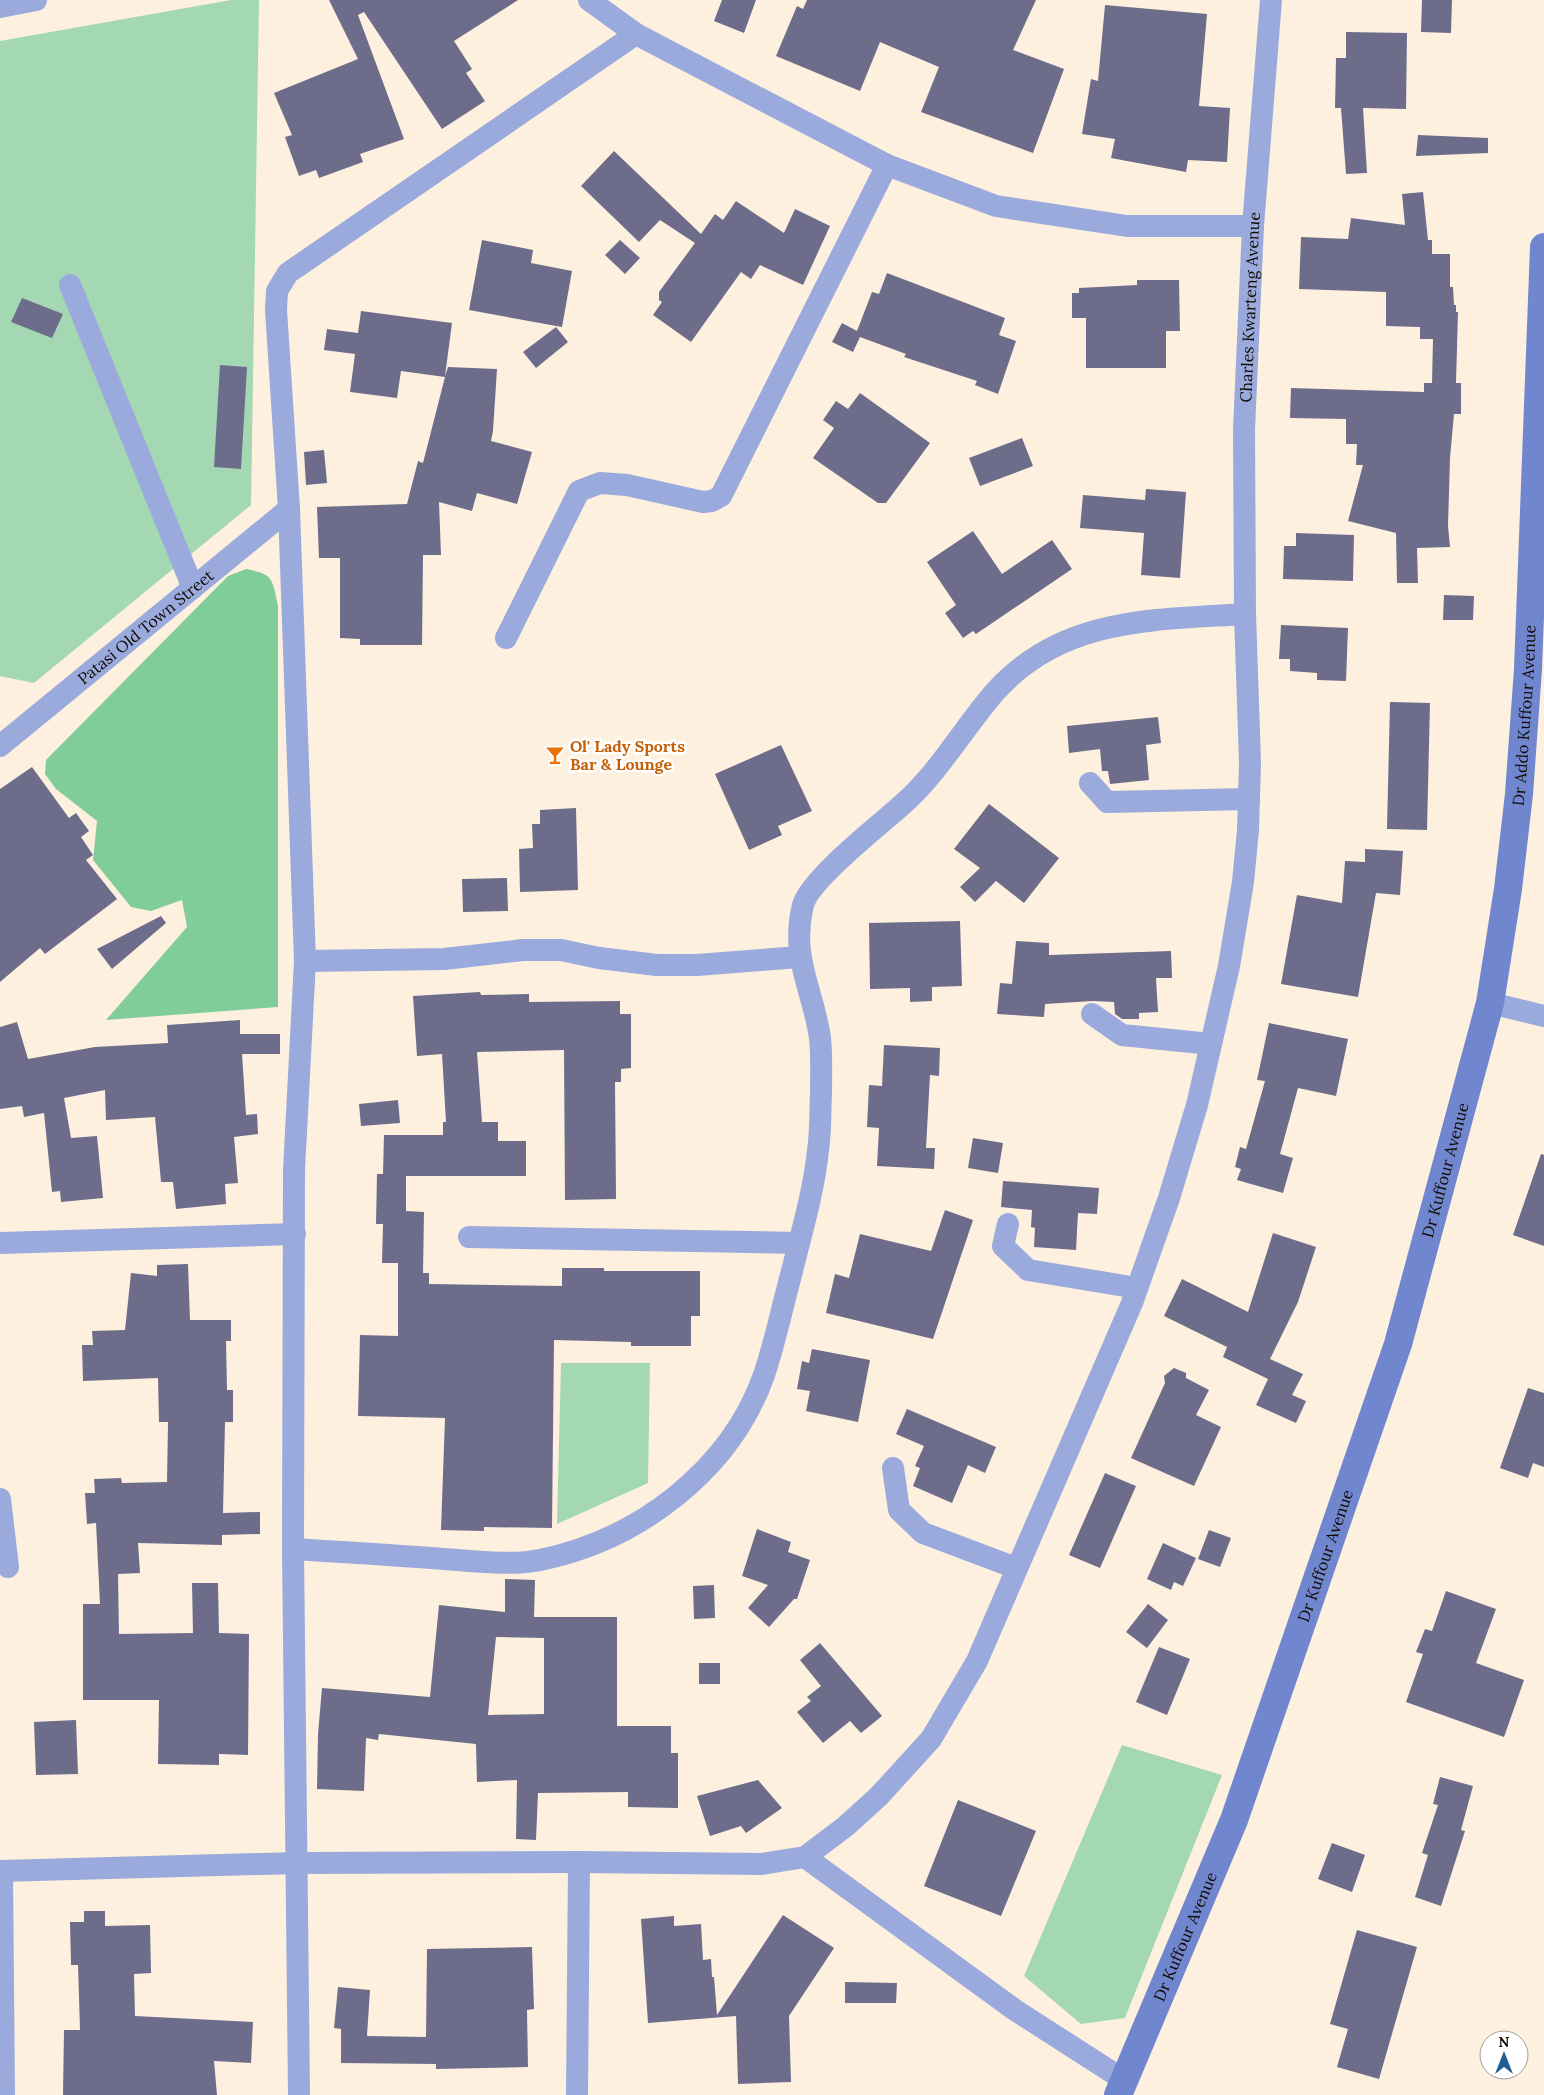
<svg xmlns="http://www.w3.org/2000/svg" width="1544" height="2095" font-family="Lora,serif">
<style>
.green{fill:#a4d8b3}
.forest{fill:#80cd99}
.building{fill:#6e6c8b;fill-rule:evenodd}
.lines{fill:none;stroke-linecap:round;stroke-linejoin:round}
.street{stroke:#9aaadd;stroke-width:22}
.secondary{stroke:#7086cf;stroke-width:28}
.labels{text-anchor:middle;stroke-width:5;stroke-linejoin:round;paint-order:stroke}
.street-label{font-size:16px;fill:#110a02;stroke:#fff}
.food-label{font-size:16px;font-weight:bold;fill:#c56008;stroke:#fff;text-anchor:start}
</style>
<rect width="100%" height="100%" fill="#fef0de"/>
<path class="green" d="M 231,0 L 259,0 L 251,505 L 34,683 L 0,676 L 0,41 Z
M 561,1363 L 650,1363 L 648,1483 L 557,1524 Z
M 1122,1745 L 1222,1775 L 1125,2018 L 1081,2024 L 1024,1976 Z"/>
<path class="forest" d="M 246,569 C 274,574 272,579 278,605 L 278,1007 L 106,1020 L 187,927 L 182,900 L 151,911 L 131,907 L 93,860 L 97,821 L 56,789 L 45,774 L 46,760 L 228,576 Z"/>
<path class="building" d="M 329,0 L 518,0 L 454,41 L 472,69 L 466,73 L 485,101 L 442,129 L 364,12 L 358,15 L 404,139 L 360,154 L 363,162 L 319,178 L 316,170 L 299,176 L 285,137 L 292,135 L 274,93 L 358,59 Z
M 722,0 L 756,0 L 744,33 L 714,21 Z
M 807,0 L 1036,0 L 1013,50 L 1064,69 L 1033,153 L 921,112 L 939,67 L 880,42 L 860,91 L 776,56 L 797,6 L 803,9 Z
M 1422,0 L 1452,0 L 1451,33 L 1421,32 Z
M 1105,5 L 1207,14 L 1199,106 L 1230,108 L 1227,162 L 1188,160 L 1186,172 L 1111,158 L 1115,139 L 1082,134 L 1091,79 L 1098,81 Z
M 1346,32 L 1407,33 L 1406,109 L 1363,108 L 1367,173 L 1346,174 L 1341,108 L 1335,108 L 1336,58 L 1346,58 Z
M 1418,135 L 1488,138 L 1488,153 L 1416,156 Z
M 614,151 L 701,234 L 715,214 L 723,220 L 736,201 L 784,233 L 795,209 L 830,226 L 803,285 L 760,265 L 751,279 L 741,272 L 691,342 L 653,315 L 662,302 L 659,300 L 659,292 L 695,243 L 660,220 L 639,242 L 581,186 Z
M 1423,192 L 1428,240 L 1432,240 L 1432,254 L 1450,254 L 1450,287 L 1453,287 L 1454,305 L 1456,305 L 1456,312 L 1458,312 L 1456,383 L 1461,383 L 1461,414 L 1454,414 L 1450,458 L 1448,526 L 1450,547 L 1417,548 L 1418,583 L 1397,583 L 1396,533 L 1348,521 L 1363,465 L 1356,465 L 1357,444 L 1346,444 L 1346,419 L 1290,418 L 1291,388 L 1424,392 L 1424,383 L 1432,383 L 1433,339 L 1420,339 L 1420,327 L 1386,326 L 1386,292 L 1299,289 L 1301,237 L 1348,239 L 1351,218 L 1405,225 L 1402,194 Z
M 482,240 L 533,250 L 531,263 L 572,271 L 562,327 L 469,310 Z
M 620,240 L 640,258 L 625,274 L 605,255 Z
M 887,273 L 1005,318 L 999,335 L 1016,341 L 998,394 L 975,385 L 977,381 L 904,357 L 906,354 L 860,337 L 853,352 L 832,342 L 842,323 L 857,331 L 872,292 L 879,294 Z
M 1137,280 L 1179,280 L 1180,331 L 1166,331 L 1166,368 L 1086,368 L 1086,318 L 1072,318 L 1072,293 L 1079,293 L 1079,288 L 1137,285 Z
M 22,298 L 63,314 L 52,338 L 11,322 Z
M 361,311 L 452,323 L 445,376 L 448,367 L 497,369 L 493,431 L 491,441 L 532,452 L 517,504 L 477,493 L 472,511 L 439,502 L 441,555 L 423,555 L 422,645 L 360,645 L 360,639 L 340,638 L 340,558 L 319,558 L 317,507 L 407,504 L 418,461 L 423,463 L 445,377 L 401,371 L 397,398 L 350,392 L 355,354 L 324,350 L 327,329 L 358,333 Z
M 556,327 L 568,342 L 536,368 L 523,352 Z
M 220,365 L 247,367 L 241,469 L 214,467 Z
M 860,393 L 930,443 L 886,503 L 878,503 L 813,458 L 834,428 L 823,420 L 836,401 L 848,409 Z
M 1022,438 L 1033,466 L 980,486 L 969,458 Z
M 324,450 L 327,483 L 306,485 L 304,452 Z
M 1146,489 L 1186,492 L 1180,578 L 1141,575 L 1144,533 L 1080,528 L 1083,495 L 1145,500 Z
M 973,531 L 1002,574 L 1052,540 L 1072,569 L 976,634 L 973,631 L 963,638 L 945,613 L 956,605 L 927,562 Z
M 1296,533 L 1354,535 L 1353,581 L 1283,579 L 1284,546 L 1296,546 Z
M 1444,595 L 1474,596 L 1473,620 L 1443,620 Z
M 1281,625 L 1348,628 L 1346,681 L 1317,680 L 1317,673 L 1290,671 L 1290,659 L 1279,659 Z
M 1390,702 L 1430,703 L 1427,830 L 1387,829 Z
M 1158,717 L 1161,743 L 1146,745 L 1149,780 L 1110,784 L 1108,771 L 1102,771 L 1100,749 L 1069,753 L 1067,726 Z
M 781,745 L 812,811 L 778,826 L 782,835 L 749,850 L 715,774 Z
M 32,767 L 69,818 L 76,813 L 89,831 L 81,837 L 93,855 L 86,860 L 117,899 L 45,954 L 40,948 L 0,982 L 0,789 Z
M 989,804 L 1059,858 L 1024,903 L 996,881 L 975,902 L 960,887 L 980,868 L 954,849 Z
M 576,808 L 578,890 L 520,892 L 519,849 L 533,848 L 532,824 L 540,824 L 540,810 Z
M 1365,849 L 1403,851 L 1400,895 L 1376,893 L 1358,997 L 1281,984 L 1297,895 L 1342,903 L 1345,861 L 1365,862 Z
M 507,878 L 508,911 L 463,912 L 462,879 Z
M 161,916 L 166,923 L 112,969 L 97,949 Z
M 960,921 L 962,986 L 932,987 L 932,1001 L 910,1002 L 910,988 L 870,989 L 869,923 Z
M 1016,941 L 1049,943 L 1049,955 L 1171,951 L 1172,978 L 1156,978 L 1158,1012 L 1139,1013 L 1139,1019 L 1122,1019 L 1115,1014 L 1114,1002 L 1093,1001 L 1045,1004 L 1044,1017 L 997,1014 L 1000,983 L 1012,984 Z
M 480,992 L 481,995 L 529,994 L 529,1002 L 620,1001 L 620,1014 L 631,1014 L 631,1068 L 621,1069 L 621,1082 L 615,1082 L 616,1199 L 565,1200 L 564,1050 L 477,1052 L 482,1122 L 498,1122 L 498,1141 L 526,1141 L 526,1176 L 406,1176 L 406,1211 L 424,1212 L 423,1273 L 429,1273 L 429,1284 L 562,1286 L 562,1268 L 604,1268 L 604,1271 L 700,1271 L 700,1316 L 691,1316 L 691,1346 L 631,1346 L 631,1342 L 554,1340 L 552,1528 L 484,1527 L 484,1531 L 441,1530 L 445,1418 L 358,1416 L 360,1335 L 398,1336 L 398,1263 L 382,1263 L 383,1224 L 376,1224 L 377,1174 L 383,1174 L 384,1135 L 443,1135 L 443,1122 L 446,1122 L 442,1054 L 417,1056 L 413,996 Z
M 240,1020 L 240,1034 L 280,1034 L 280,1054 L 242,1054 L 246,1115 L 257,1114 L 258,1134 L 234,1137 L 238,1183 L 225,1184 L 226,1204 L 176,1209 L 173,1182 L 161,1182 L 155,1117 L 106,1120 L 105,1090 L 64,1098 L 71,1138 L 97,1136 L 103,1198 L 61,1202 L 60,1191 L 52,1192 L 44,1113 L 24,1117 L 22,1106 L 0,1109 L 0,1027 L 17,1022 L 28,1059 L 95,1047 L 168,1043 L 167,1025 Z
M 1269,1023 L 1348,1039 L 1336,1096 L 1298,1088 L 1280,1154 L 1293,1158 L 1283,1193 L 1237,1180 L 1241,1169 L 1235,1167 L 1240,1147 L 1246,1149 L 1265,1081 L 1257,1080 Z
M 884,1045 L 940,1048 L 939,1076 L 930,1075 L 926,1148 L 935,1148 L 934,1169 L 877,1166 L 879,1128 L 867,1127 L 869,1085 L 882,1086 Z
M 398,1100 L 400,1123 L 361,1126 L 359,1104 Z
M 973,1138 L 1003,1143 L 998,1173 L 968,1168 Z
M 1541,1154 L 1544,1155 L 1544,1246 L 1513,1235 Z
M 1003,1181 L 1099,1188 L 1097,1214 L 1078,1213 L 1076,1250 L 1034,1247 L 1035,1228 L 1031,1227 L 1032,1210 L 1001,1207 Z
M 945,1210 L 973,1220 L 933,1339 L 826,1313 L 835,1274 L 849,1278 L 860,1234 L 931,1251 Z
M 1273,1233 L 1316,1247 L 1298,1302 L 1270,1359 L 1303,1374 L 1292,1395 L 1306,1401 L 1296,1423 L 1256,1405 L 1268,1379 L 1223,1357 L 1227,1347 L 1164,1316 L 1182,1279 L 1248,1312 Z
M 188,1264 L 190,1320 L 231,1320 L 231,1341 L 226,1341 L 227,1390 L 233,1390 L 233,1422 L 225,1422 L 223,1513 L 260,1512 L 260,1534 L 222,1535 L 222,1545 L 138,1543 L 140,1573 L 118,1574 L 119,1634 L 193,1633 L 192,1583 L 218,1583 L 219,1633 L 249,1634 L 248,1755 L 219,1754 L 219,1765 L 158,1764 L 159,1700 L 83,1700 L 83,1604 L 100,1604 L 96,1523 L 87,1524 L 85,1493 L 95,1493 L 94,1479 L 121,1478 L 122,1483 L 167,1482 L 168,1422 L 159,1422 L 158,1378 L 83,1381 L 82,1345 L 93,1345 L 92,1331 L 125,1330 L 131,1273 L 157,1276 L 157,1265 Z
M 812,1349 L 870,1360 L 858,1422 L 806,1411 L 810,1391 L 797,1389 L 802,1361 L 809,1363 Z
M 1174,1368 L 1186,1373 L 1186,1378 L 1209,1390 L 1196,1415 L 1221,1427 L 1194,1486 L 1131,1458 L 1165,1383 L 1164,1376 Z
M 1528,1388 L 1544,1393 L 1544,1467 L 1533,1463 L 1528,1478 L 1500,1468 Z
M 907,1409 L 996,1447 L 985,1473 L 968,1465 L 952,1503 L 913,1486 L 920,1468 L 915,1466 L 924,1446 L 896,1434 Z
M 1105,1473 L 1136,1486 L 1100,1568 L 1069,1555 Z
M 757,1529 L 791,1542 L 788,1552 L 810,1560 L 797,1599 L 794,1599 L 769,1627 L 748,1608 L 768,1585 L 742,1576 Z
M 1209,1530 L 1231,1538 L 1220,1567 L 1198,1559 Z
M 1163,1543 L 1196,1558 L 1183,1586 L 1174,1582 L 1171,1590 L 1147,1579 Z
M 505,1579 L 535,1580 L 534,1617 L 617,1617 L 617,1726 L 671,1726 L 671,1753 L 678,1753 L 678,1808 L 628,1807 L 628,1792 L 538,1793 L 536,1840 L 516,1839 L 517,1780 L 477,1782 L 476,1744 L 379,1734 L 378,1740 L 366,1738 L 364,1791 L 317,1789 L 318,1734 L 322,1688 L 430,1697 L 439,1605 L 505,1612 ZM 496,1637 L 544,1638 L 544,1714 L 488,1715 Z
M 714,1585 L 715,1618 L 694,1619 L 693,1586 Z
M 1446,1591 L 1496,1609 L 1476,1663 L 1524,1680 L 1504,1737 L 1406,1702 L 1423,1654 L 1416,1652 L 1425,1629 L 1432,1631 Z
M 1148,1604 L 1168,1620 L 1147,1648 L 1126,1632 Z
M 820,1643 L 882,1716 L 861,1733 L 850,1721 L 823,1743 L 797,1712 L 811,1701 L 807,1697 L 821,1686 L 800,1660 Z
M 1159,1647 L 1190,1659 L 1167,1715 L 1136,1702 Z
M 699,1663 L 720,1663 L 720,1684 L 699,1684 Z
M 76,1720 L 78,1774 L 36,1775 L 34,1722 Z
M 1440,1777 L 1473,1786 L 1461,1830 L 1465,1831 L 1441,1906 L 1415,1897 L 1428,1855 L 1422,1853 L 1438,1805 L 1433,1804 Z
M 758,1780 L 782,1808 L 746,1833 L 741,1826 L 710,1836 L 697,1796 Z
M 958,1800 L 1036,1831 L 1001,1916 L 924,1886 Z
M 1332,1843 L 1365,1855 L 1352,1892 L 1318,1879 Z
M 84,1911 L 105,1911 L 105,1926 L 150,1925 L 151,1973 L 134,1974 L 135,2016 L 253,2022 L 251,2063 L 214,2061 L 217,2095 L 63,2095 L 64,2030 L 80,2030 L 78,1965 L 71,1965 L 70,1922 L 84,1922 Z
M 783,1915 L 834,1948 L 789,2016 L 791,2082 L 738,2084 L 736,2016 L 648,2023 L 641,1919 L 674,1916 L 674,1926 L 701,1924 L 703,1960 L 711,1959 L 712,1977 L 714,1977 L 717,2015 Z
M 1357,1930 L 1417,1947 L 1379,2079 L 1337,2067 L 1348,2029 L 1330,2024 Z
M 532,1947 L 534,2009 L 527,2010 L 528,2067 L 436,2069 L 436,2064 L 341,2063 L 341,2029 L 334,2028 L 338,1987 L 370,1990 L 367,2036 L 426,2037 L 427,1949 Z
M 845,1982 L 897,1983 L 896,2003 L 845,2003 Z"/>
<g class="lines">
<g class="street">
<path d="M 589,0 L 636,34 L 887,165 L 996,206 L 1127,226 L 1253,226"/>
<path d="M 0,7 L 36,0"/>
<path d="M 70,285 L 193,588"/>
<path d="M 506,638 L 579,491 L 600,483 L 627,485 L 703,502 L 712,501 L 721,496 L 887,165"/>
<path id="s1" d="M 0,746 L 289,509"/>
<path d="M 1090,783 L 1107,802 L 1249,799"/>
<path d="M 305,961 L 444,959 L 523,950 L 561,950 L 599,958 L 657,965 L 697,965 L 799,957"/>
<path d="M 1490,1003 L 1544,1016"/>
<path d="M 1092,1014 L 1122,1035 L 1211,1044"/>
<path d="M 1008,1224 L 1003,1246 L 1028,1270 L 1137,1288"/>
<path d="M 469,1237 L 799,1243"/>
<path d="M 0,1243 L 295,1234"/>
<path d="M 893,1468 L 899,1510 L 923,1533 L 1016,1568"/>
<path d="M 0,1499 L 8,1567"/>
<path d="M 293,1549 C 343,1552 394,1555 444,1559 C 473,1561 512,1566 540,1560 C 638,1540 730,1471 764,1375 C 775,1342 782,1308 791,1275 C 801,1234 814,1191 818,1150 C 821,1131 820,1112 821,1094 C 821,1076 822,1056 820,1038 C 813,989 790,957 803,905 C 810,879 881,824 903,804 C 939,772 963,729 994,693 C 1061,617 1153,620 1245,614"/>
<path d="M 805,1857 L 1015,2010 L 1124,2080"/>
<path id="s2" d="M 0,1871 L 297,1863 L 579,1862 L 762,1864 L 805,1857 L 846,1826 L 879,1796 L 931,1739 L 977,1661 L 1132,1303 L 1169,1198 L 1197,1105 L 1229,966 L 1243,882 L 1248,830 L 1250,763 L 1245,614 L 1244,430 L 1253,226 L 1271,0"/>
<path d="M 2,1872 L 4,2095"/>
<path d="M 299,2095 L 293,1549 L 294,1170 L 305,961 L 289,509 L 276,310 L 277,291 L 288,273 L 636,34"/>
<path d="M 577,2095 L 579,1862"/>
</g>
<path class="secondary" id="s3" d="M 1118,2095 L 1234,1820 L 1398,1344 L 1490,1003 L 1508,889 L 1519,794 L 1528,669 L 1544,247"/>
</g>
<defs>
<g id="bar-bare" transform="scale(1.5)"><path d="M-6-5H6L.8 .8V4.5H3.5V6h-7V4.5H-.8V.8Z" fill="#e8710a" stroke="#fff" stroke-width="2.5" paint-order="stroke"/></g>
</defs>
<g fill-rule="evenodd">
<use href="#bar-bare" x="555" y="755"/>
</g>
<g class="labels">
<g class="street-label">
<text dy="6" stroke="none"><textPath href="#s2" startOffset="2471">Charles Kwarteng Avenue</textPath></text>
<text dy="6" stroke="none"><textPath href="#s1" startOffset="188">Patasi Old Town Street</textPath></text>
<text dy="6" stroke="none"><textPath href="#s3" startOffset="1445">Dr Addo Kuffour Avenue</textPath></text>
<text dy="6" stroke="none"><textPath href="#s3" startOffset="982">Dr Kuffour Avenue</textPath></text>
<text dy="6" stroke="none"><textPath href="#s3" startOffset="578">Dr Kuffour Avenue</textPath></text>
<text dy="6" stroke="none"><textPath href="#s3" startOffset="172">Dr Kuffour Avenue</textPath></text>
</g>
<g class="food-label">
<text x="570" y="752">Ol' Lady Sports<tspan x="570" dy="18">Bar &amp; Lounge</tspan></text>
</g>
</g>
<g transform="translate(1504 2055)"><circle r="24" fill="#ffffff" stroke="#a09d9a"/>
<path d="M0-4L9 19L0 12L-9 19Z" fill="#205f95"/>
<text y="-8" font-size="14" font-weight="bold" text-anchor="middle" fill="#110a02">N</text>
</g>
</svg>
